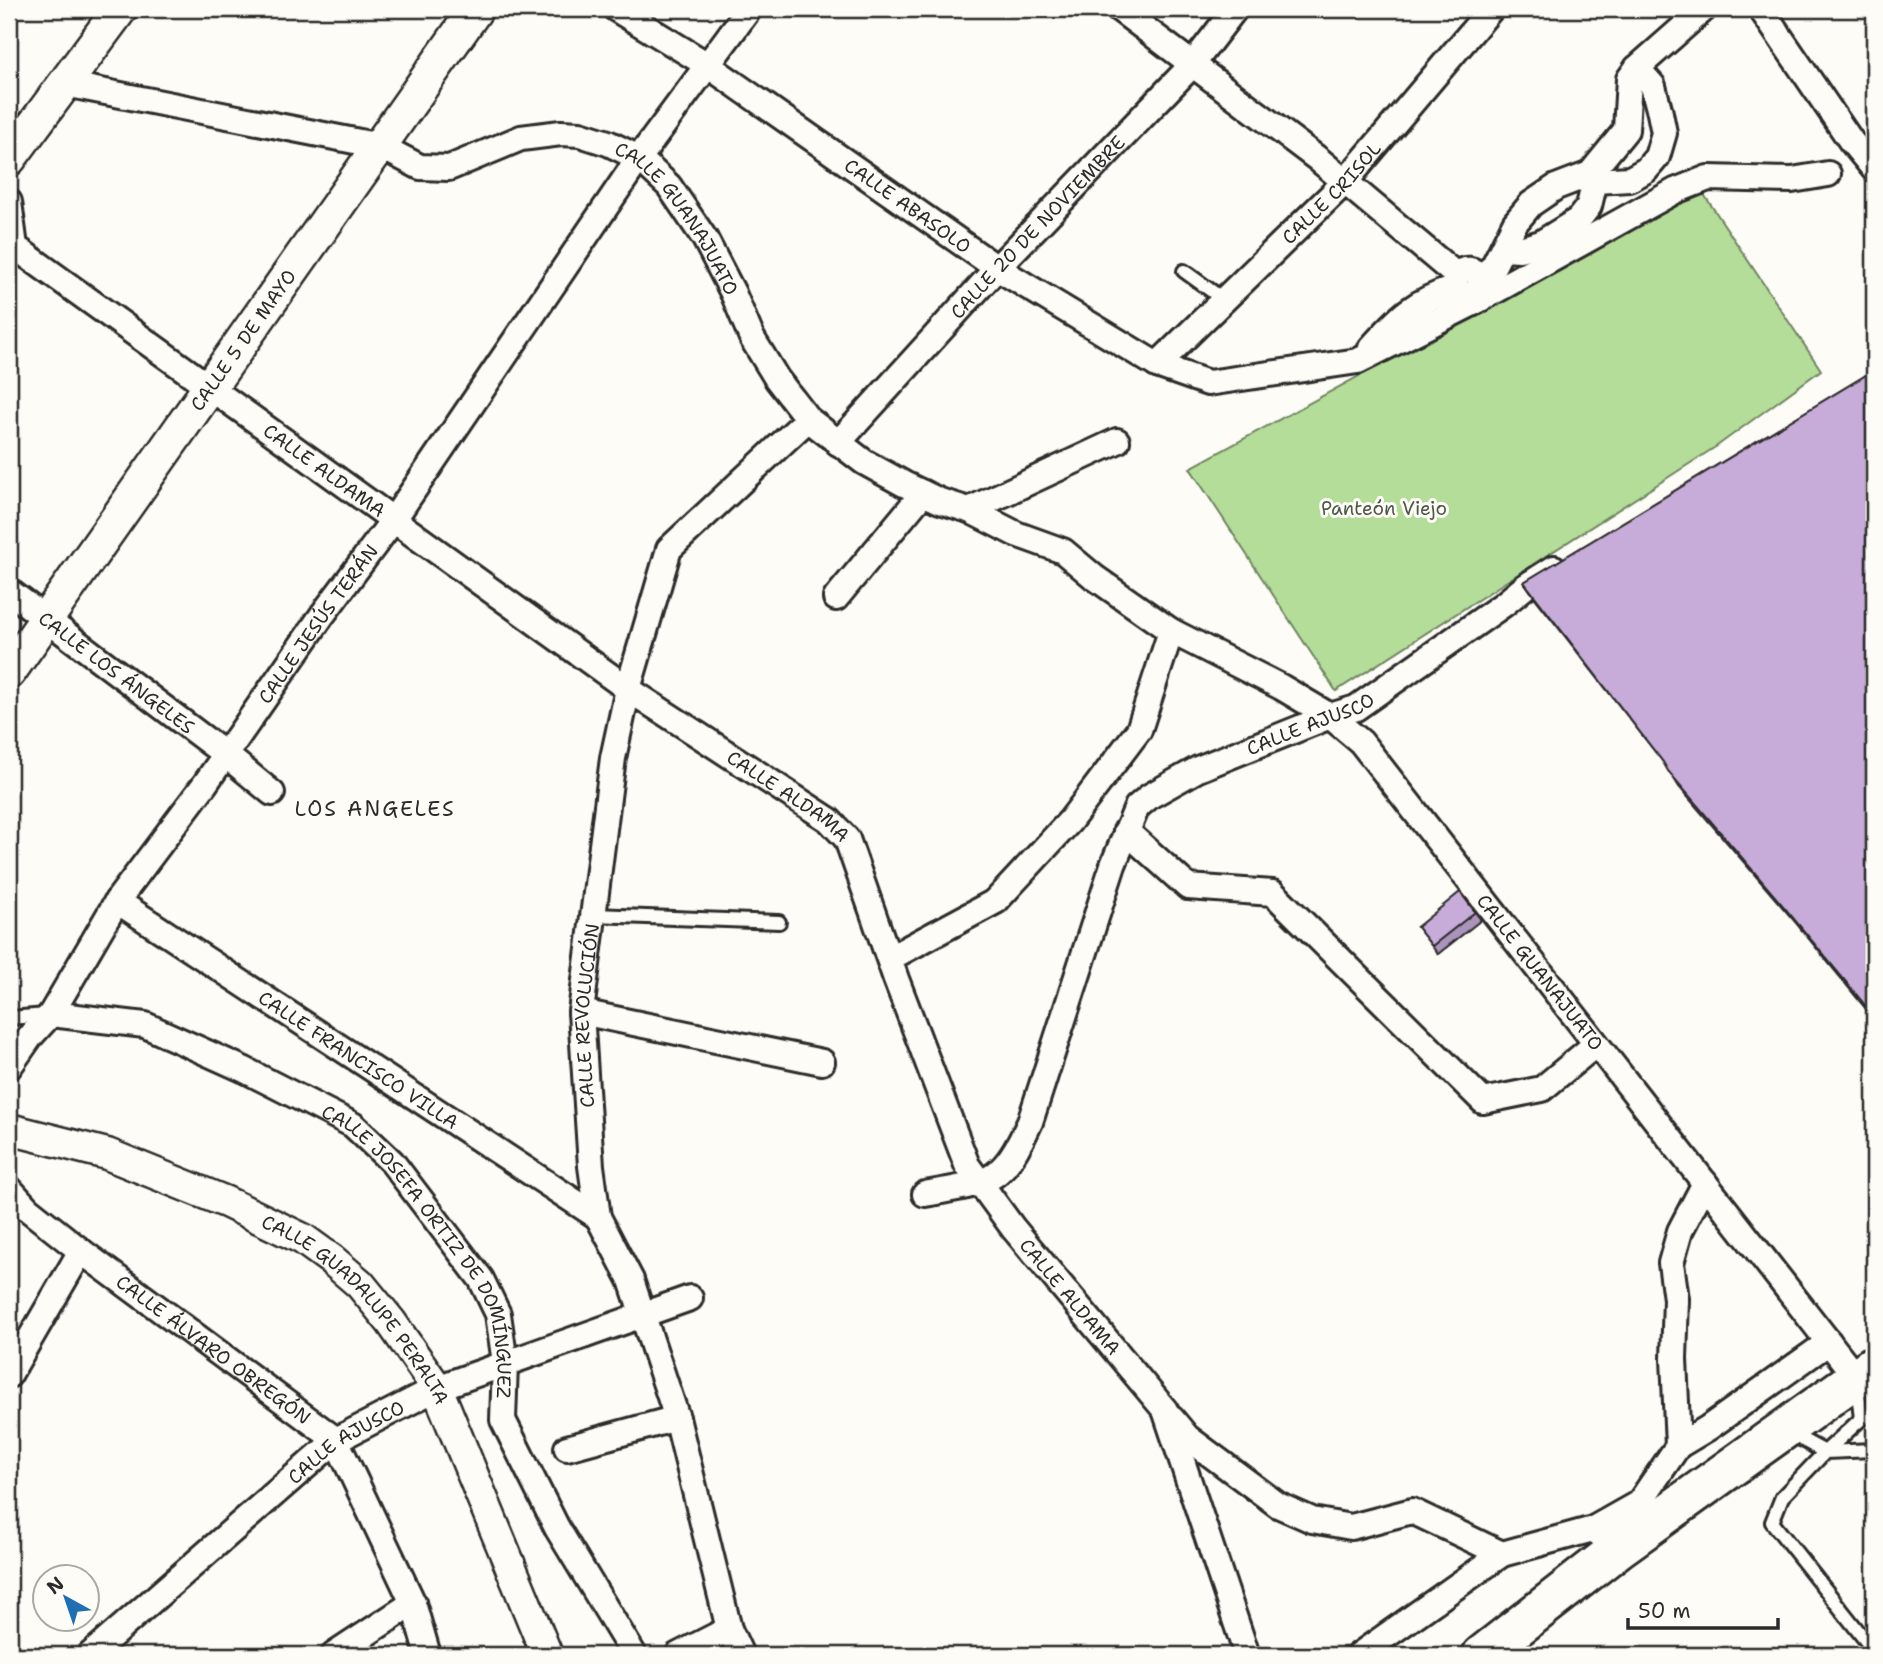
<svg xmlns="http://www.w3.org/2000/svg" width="1883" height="1664" font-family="'Shantell Sans',sans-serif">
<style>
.green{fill:#b4dd99;stroke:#708462;stroke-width:2}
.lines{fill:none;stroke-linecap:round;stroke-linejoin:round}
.service-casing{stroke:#2b2b2b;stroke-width:18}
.minor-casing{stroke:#2b2b2b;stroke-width:30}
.tertiary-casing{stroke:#2b2b2b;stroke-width:35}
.secondary-casing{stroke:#2b2b2b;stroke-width:38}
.primary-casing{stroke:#2b2b2b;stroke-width:44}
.service{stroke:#fdfcf7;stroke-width:12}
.minor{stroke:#fdfcf7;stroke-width:24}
.tertiary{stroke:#fdfcf7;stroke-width:30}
.secondary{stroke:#fdfcf7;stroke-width:33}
.primary{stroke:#fdfcf7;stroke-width:38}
.wall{fill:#ab94bb;stroke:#2b2b2b;stroke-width:2}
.building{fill:#c7acd9;stroke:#2b2b2b;stroke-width:2}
.labels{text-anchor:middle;stroke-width:6;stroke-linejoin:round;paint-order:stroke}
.street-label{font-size:19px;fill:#2b2b2b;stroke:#fdfcf7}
.park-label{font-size:19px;fill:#4d5846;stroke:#fdfcf7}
.neighbourhood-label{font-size:21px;letter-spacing:2px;fill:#2b2b2b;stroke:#fdfcf7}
</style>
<rect width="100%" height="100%" fill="#fdfcf7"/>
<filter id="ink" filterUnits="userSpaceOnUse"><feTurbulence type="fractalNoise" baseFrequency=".0143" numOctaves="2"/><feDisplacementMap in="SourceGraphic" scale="14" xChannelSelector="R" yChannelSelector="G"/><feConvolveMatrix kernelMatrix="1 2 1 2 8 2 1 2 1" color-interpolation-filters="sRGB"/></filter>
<g filter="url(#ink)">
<path class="green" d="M 1701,190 L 1821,370 L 1717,446 L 1336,691 L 1190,468 Z"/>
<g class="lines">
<g class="service-casing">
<path id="service" d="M 1184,271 L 1224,300
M 594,915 L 779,922
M 9,1018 L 47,1015
M 1857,1383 L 1861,1419 L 1825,1452 L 1782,1497 L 1772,1522 L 1874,1651
M 1861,1419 L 1874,1412
M 1788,1432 L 1825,1452 L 1874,1450"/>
</g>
<g class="minor-casing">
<g id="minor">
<path id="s1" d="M 616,9 L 706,64 L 997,268 L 1157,365 L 1208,383 L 1358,361 L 1477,301 L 1675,191 L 1708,178 L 1792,180 L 1828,174"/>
<path d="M 1119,9 L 1318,159 L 1456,275"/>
<path d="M 1761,9 L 1851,141 L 1874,169"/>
<path id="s2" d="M 65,84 L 380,146 L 420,167 L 449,168 L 521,138 L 561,133 L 580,134 L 608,143 L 639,158 L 669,186 L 705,239 L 733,293 L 752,338 L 777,379 L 808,419 L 864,462 L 904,484 L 940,501 L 969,510 L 1016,534 L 1063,551 L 1094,577 L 1171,631 L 1281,687 L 1330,716 L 1361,742 L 1856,1377"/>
<path d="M 1595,181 L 1630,179 L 1646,170 L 1657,157 L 1664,133 L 1660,113 L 1653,86 L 1637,68"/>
<path id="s3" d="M 9,202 L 15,247 L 628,689 L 829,820 L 847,839 L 896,979 L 967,1165 L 1013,1228 L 1165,1410 L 1247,1655"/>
<path d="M 1503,248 L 1520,249 L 1541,243 L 1578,220 L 1589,206 L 1595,181"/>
<path d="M 1480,278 C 1474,268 1465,267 1456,275 L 1455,288 C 1466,301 1481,295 1480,278 L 1493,267 L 1515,223 L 1531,204 L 1556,187 L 1590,174 L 1626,130 L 1629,79 L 1637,68 L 1704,9"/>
<path d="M 1371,348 C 1400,316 1413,302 1455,288"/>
<path id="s4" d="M 1157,365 L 1345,182 L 1491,9"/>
<path id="s5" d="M 838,443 L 997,268 L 1192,65 L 1235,9"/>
<path d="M 969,510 L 1117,441"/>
<path id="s6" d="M 9,591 L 226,755 L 272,793"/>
<path d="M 836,598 L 923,493"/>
<path d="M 1126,831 L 1188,887 L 1273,893 L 1483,1101 L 1542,1089 L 1596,1044"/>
<path id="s7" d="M 117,901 L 598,1217"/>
<path d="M 890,958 L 996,901 L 1070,821 L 1139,730 L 1171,631"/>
<path d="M 581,1012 L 822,1062"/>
<path id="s8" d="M 51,1014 L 145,1025 L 245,1070 L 353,1125 L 392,1162 L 481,1279 L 498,1314 L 505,1363 L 503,1420 L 557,1528 L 634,1655"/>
<path id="s9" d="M 9,1067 L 30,1037 L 51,1014 L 117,901 L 205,784 L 323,614 L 394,519 L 639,158 L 749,9"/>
<path id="s10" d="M 9,1188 L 28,1209 L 81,1251 L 336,1440 L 413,1603 L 428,1655"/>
<path id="s11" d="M 925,1194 C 990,1182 1001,1185 1030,1122 L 1113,865 L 1137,807 L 1150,796 L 1198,769 L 1330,716 L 1356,708 L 1504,604 L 1526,586 L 1554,568"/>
<path d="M 9,1375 L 81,1251"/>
<path d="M 1172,1419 L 1187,1437 L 1278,1505 L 1312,1520 L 1351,1527 L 1412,1511 L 1502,1554 L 1593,1529 L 1619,1548"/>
<path d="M 1678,1446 L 1708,1428 L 1829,1342"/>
<path d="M 567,1448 L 677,1418"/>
<path d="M 1593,1529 L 1639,1503 L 1678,1446 L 1674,1359 L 1676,1299 L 1671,1263 L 1680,1231 L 1705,1183"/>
<path id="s12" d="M 90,1655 L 336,1440 L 437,1388 L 690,1298"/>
<path d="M 334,1655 L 413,1603"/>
<path d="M 678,1655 L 729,1629"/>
<path id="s13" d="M 741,1655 L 729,1629 L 677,1418 L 631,1280 L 598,1217 L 591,1166 L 581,1012 L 613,758 L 628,689 L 669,549 L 808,419"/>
<path d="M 1359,1655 L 1502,1554"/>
</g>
</g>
<g class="tertiary-casing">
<g id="tertiary">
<path id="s14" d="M 9,1129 L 107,1154 L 226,1202 L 303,1239 L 332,1260 L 360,1284 L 391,1322 L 437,1388 L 547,1655"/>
</g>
</g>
<g class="secondary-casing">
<g id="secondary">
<path d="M 9,159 L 120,9"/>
<path id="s15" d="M 9,672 L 476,9"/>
</g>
</g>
<g class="primary-casing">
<path id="primary" d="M 1482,1655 L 1619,1548 L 1874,1365"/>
</g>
<use href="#service" class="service"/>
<use href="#minor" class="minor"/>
<use href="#tertiary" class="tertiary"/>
<use href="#secondary" class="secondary"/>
<use href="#primary" class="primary"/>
</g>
<path class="wall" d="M 1874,368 L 1874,1019 L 1796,923 L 1679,787 L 1666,766 L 1535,598 L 1524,582 L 1871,372 Z
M 1475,912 L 1481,920 L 1438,954 L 1417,927 Z"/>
<path class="building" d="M 1874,368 L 1874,1016 L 1784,907 L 1668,771 L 1663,762 L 1524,582 L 1871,372 Z
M 1460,892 L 1475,912 L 1432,946 L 1417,927 Z"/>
</g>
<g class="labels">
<g class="street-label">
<text dy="7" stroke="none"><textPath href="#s4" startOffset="245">CALLE CRISOL</textPath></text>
<text dy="7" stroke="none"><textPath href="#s1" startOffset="352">CALLE ABASOLO</textPath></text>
<text dy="7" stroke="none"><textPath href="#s2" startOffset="667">CALLE GUANAJUATO</textPath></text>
<text dy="7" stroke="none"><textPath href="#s5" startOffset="294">CALLE 20 DE NOVIEMBRE</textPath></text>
<text dy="7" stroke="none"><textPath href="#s15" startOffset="406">CALLE 5 DE MAYO</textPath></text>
<text dy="7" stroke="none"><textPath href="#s3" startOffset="427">CALLE ALDAMA</textPath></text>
<text dy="7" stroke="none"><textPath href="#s9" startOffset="541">CALLE JESÚS TERÁN</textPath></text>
<text dy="7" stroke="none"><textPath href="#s6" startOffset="135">CALLE LOS ÁNGELES</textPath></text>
<text dy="7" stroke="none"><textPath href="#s11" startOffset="663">CALLE AJUSCO</textPath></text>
<text dy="7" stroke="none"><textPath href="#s3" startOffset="994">CALLE ALDAMA</textPath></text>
<text dy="7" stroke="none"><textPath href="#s2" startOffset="1846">CALLE GUANAJUATO</textPath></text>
<text dy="7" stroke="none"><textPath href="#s13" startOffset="665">CALLE REVOLUCIÓN</textPath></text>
<text dy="7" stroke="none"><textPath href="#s7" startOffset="289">CALLE FRANCISCO VILLA</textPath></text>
<text dy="7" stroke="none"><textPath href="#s8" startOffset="471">CALLE JOSEFA ORTIZ DE DOMÍNGUEZ</textPath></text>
<text dy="7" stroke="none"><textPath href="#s3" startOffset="1582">CALLE ALDAMA</textPath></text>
<text dy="7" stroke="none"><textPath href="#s14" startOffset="402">CALLE GUADALUPE PERALTA</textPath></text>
<text dy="7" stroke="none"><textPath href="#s10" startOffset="261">CALLE ÁLVARO OBREGÓN</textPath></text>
<text dy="7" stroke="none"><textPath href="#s12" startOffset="334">CALLE AJUSCO</textPath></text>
</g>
<g class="park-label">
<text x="1384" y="515">Panteón Viejo</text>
</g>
<g class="neighbourhood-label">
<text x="375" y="816">LOS ANGELES</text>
</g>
</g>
<rect width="1883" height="1664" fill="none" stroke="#fdfcf7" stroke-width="35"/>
<rect x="18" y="18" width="1848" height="1629" fill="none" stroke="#2b2b2b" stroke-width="2.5" filter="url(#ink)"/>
<g transform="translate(66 1598) rotate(320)"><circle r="33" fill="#fdfcf7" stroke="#a9a8a5" stroke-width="2"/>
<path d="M0-5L12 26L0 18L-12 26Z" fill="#1f6fb2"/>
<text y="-10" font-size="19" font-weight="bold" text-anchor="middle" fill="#2b2b2b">N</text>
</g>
<path d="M1628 1618v10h150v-10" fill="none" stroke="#2b2b2b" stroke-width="3.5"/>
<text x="1638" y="1618" font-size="21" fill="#2b2b2b" stroke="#fdfcf7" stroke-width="5" paint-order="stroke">50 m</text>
</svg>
